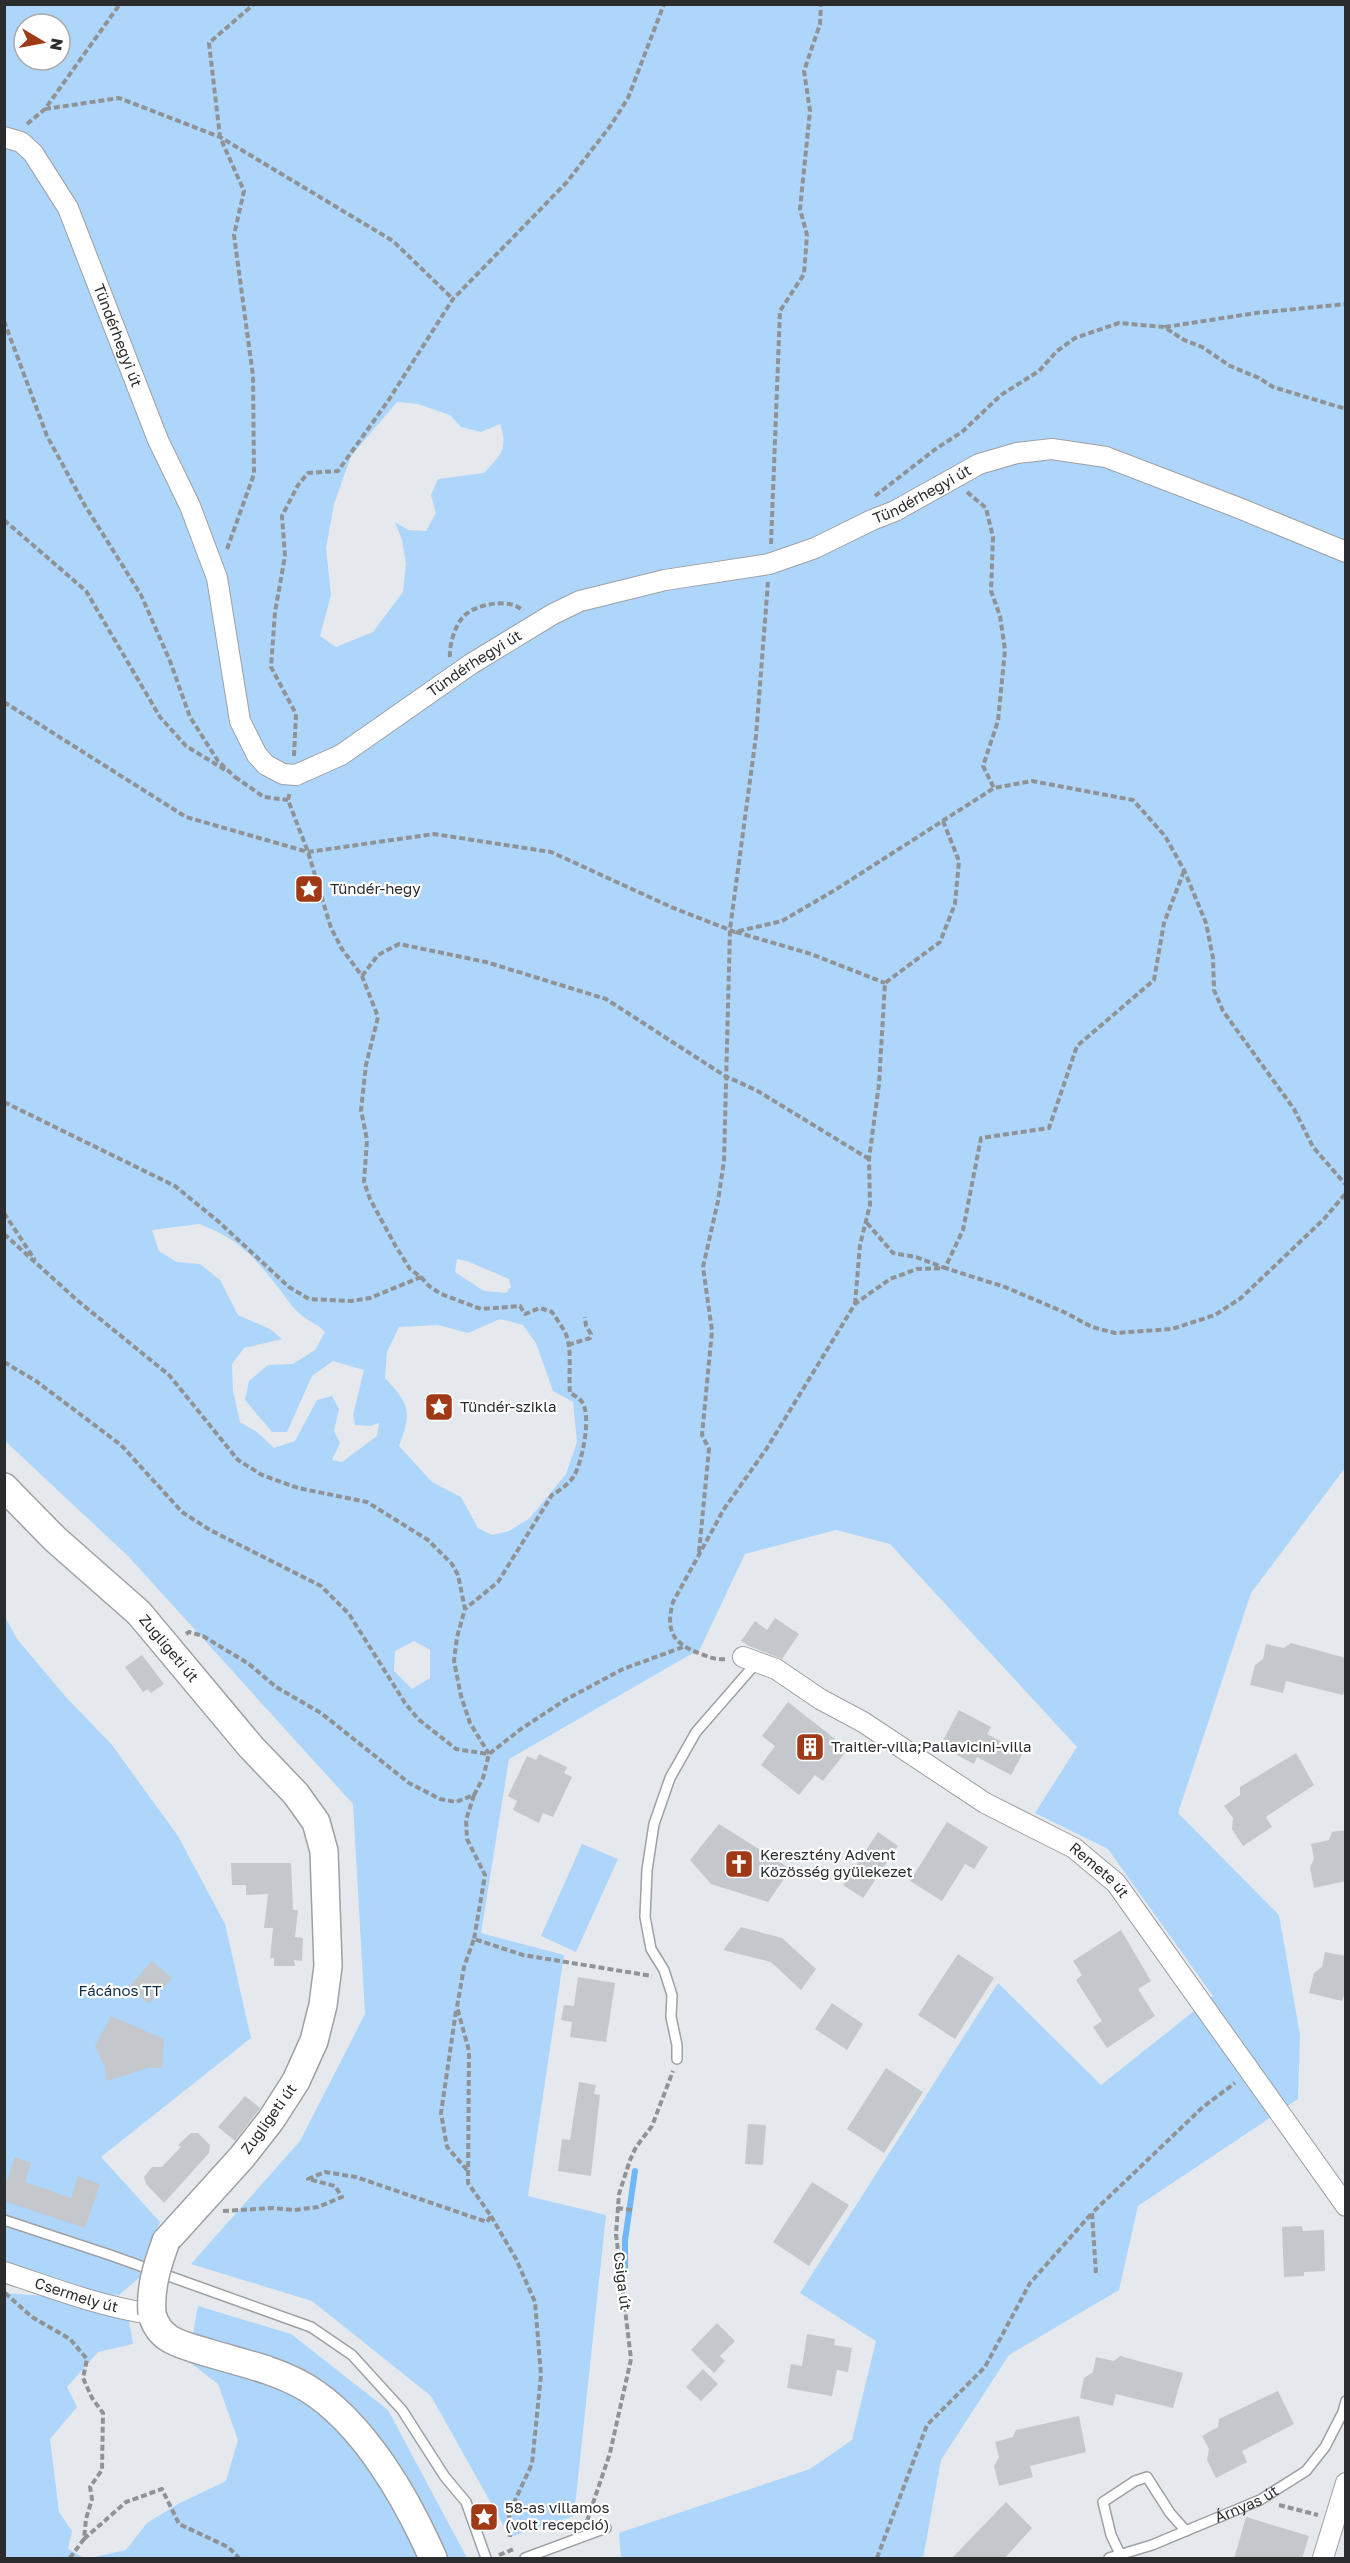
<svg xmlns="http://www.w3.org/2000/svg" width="1350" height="2563" font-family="'Golos Text',sans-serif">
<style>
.green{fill:#aed5fa;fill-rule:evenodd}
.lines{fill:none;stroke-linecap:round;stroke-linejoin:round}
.stream{stroke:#6fb7f8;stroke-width:6}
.building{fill:#c4c8cc}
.lane-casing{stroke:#9da1a4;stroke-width:12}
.street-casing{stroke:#9da1a4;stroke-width:22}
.secondary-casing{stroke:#9da1a4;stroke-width:30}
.path{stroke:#909396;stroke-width:4;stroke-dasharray:6 3;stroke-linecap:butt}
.lane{stroke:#fff;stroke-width:9}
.street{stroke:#fff;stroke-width:20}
.secondary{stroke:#fff;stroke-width:27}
.secondary-bridge-casing{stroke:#9da1a4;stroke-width:30;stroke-linecap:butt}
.secondary-bridge{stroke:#fff;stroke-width:27}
.labels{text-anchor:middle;stroke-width:4.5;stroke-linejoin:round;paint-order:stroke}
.street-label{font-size:15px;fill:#2b2c2e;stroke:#fff}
.poi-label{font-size:15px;fill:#2b2c2e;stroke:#fff;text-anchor:start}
.park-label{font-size:15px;fill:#112f49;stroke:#fff}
</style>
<rect width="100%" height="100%" fill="#e5e9ed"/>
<path class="green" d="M 4,5 L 1345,5 L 1345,1468 L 1251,1593 L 1178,1813 L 1279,1915 L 1300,2035 L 1298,2099 L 1138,2206 L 1119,2290 L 1009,2355 L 941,2460 L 923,2558 L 621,2558 L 619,2533 L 810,2469 L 852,2440 L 876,2341 L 800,2293 L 998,1983 L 1101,2085 L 1213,1996 L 1108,1849 L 1035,1813 L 1077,1747 L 890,1544 L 836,1530 L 745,1554 L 700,1649 L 509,1759 L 481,1933 L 564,1955 L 528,2196 L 606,2215 L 574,2516 L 510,2537 L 431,2396 L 312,2301 L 191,2264 L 300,2141 L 365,2014 L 353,1804 L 128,1556 L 5,1441 ZM 24,24 L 60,24 L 60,60 L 24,60 ZM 397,402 L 418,404 L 450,415 L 461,427 L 481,432 L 500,424 C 509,449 500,456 484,473 L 438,479 L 431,495 L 436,513 L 426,531 L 408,530 L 395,522 L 402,540 L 406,564 L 403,592 L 373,632 L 336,647 L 320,636 L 331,595 L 326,548 L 334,504 L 351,456 ZM 199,1224 C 239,1239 252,1255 278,1287 C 285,1296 291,1306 299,1313 C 307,1321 317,1323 325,1332 L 315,1350 L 293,1364 L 268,1365 L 249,1381 L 245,1400 L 272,1432 L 287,1432 L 312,1376 L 333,1361 L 364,1370 L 353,1415 L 355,1425 L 370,1426 L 379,1423 L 377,1436 L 342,1462 L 332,1460 L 340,1443 L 334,1431 L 339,1409 L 332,1396 L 317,1400 L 295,1441 L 274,1448 L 257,1432 L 240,1422 L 233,1391 L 232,1364 L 244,1348 L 282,1339 L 270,1329 L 238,1315 L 220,1280 L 200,1264 L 177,1262 L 159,1251 L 152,1230 ZM 457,1259 L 467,1261 L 509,1279 L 511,1287 L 506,1293 L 484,1291 L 455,1272 ZM 500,1319 L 523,1325 L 536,1343 L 553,1391 L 573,1402 L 577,1442 L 566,1474 L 530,1518 L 509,1531 L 492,1535 L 478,1528 L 461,1497 L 432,1482 L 399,1446 C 412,1411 410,1405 385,1378 L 387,1352 L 399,1327 L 438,1325 L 468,1333 ZM 414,1641 L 430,1650 L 430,1678 L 412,1689 L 394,1671 L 395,1651 Z
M 4,1615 L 17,1639 L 65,1696 L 112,1745 L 178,1836 L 225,1924 L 251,2038 L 101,2157 L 160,2222 L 144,2259 L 140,2277 L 119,2295 C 80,2294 40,2275 5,2261 Z
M 582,1844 L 618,1859 L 576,1952 L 541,1936 Z
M 4,2293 L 44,2296 L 129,2321 L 133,2344 L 98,2352 L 67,2387 L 77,2407 L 50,2439 L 59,2512 L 72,2531 L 68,2549 L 84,2558 L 5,2558 Z
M 198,2306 L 291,2334 L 388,2410 L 467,2558 L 90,2558 L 126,2550 L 147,2523 L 178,2504 L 226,2481 L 238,2440 L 218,2384 L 188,2361 Z"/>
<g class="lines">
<path class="stream" d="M 625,2270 L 625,2240 L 635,2171"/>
</g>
<path class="building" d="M 775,1618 L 799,1634 L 782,1659 L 749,1646 L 741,1641 L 755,1621 L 767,1630 Z
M 1291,1643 L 1346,1658 L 1346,1687 L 1343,1695 L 1286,1681 L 1283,1693 L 1250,1685 L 1255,1665 L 1263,1659 L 1266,1644 L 1284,1648 Z
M 142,1655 L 164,1684 L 151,1693 L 148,1689 L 143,1692 L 125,1667 Z
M 788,1702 L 848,1749 L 823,1781 L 815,1775 L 799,1795 L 761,1765 L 775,1746 L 762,1736 Z
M 959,1710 L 991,1727 L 987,1734 L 1023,1753 L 1011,1775 L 977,1757 L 974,1764 L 940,1746 Z
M 1296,1753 L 1314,1785 L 1266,1817 L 1272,1827 L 1243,1846 L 1232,1829 L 1233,1818 L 1224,1806 L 1240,1795 L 1240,1787 Z
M 539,1754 L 567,1767 L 564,1773 L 572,1777 L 553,1817 L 543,1813 L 539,1823 L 513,1810 L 517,1801 L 508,1796 L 527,1756 L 536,1760 Z
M 947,1822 L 988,1847 L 974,1869 L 965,1864 L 942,1901 L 910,1881 Z
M 719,1824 L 791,1869 L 768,1902 L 711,1884 L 690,1860 Z
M 1346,1830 L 1346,1881 L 1314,1888 L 1310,1868 L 1314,1859 L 1311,1844 L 1329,1840 L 1332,1832 Z
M 878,1832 L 898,1846 L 863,1898 L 843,1885 Z
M 231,1863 L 291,1863 L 293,1910 L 298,1910 L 295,1937 L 303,1938 L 302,1961 L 294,1960 L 295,1966 L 274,1966 L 274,1958 L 270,1958 L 273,1928 L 264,1928 L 268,1894 L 246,1895 L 246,1885 L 232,1885 Z
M 741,1927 L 782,1938 L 816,1969 L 801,1990 L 771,1962 L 723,1950 Z
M 1121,1930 L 1151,1981 L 1138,1989 L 1155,2016 L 1107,2048 L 1093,2027 L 1102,2021 L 1076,1980 L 1082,1975 L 1073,1961 Z
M 1325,1952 L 1346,1956 L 1346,1990 L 1342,2001 L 1309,1993 L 1314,1973 L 1322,1967 Z
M 958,1954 L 994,1978 L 955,2039 L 918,2015 Z
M 152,1961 L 172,1978 L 149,2004 L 129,1987 Z
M 578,1977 L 615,1983 L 606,2042 L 570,2037 L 572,2022 L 561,2020 L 564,2005 L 574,2006 Z
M 832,2003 L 863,2024 L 847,2050 L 815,2029 Z
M 111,2016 L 164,2039 L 162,2068 L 148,2068 L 106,2081 L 105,2067 L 95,2046 Z
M 886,2068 L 923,2092 L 884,2153 L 847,2129 Z
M 579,2082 L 596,2085 L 594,2094 L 600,2095 L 591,2176 L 558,2171 L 562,2139 L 570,2140 Z
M 245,2096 L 260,2108 L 235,2141 L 218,2127 Z
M 748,2124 L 766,2125 L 763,2165 L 745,2164 Z
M 191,2133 L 198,2133 L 210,2145 L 209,2153 L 164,2203 L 146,2184 L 144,2177 L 152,2167 L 162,2167 L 181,2147 L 178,2145 Z
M 15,2157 L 31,2163 L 25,2182 L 71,2198 L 78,2176 L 100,2184 L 85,2228 L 4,2201 L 4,2189 Z
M 812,2182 L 849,2205 L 809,2266 L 773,2242 Z
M 1302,2226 L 1303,2231 L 1324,2230 L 1325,2271 L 1304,2272 L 1304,2276 L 1284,2277 L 1282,2227 Z
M 717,2323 L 735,2341 L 720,2356 L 725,2361 L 714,2373 L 691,2350 Z
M 807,2334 L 835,2339 L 834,2345 L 852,2348 L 848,2372 L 837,2370 L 832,2396 L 787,2388 L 791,2364 L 802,2366 Z
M 1120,2356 L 1183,2373 L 1173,2408 L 1116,2394 L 1113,2406 L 1080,2398 L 1084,2378 L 1093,2372 L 1096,2357 L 1114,2361 Z
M 703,2369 L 718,2384 L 701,2401 L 686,2387 Z
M 1278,2391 L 1294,2424 L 1242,2451 L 1247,2462 L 1216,2478 L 1207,2460 L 1209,2449 L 1202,2436 L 1218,2427 L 1219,2419 Z
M 1079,2416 L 1086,2452 L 1030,2466 L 1033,2477 L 999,2486 L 994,2466 L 999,2457 L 995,2442 L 1013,2437 L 1016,2430 Z
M 1006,2502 L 1032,2528 L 1004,2559 L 951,2559 Z
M 1246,2517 L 1309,2536 L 1302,2559 L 1234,2559 Z"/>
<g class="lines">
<g class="lane-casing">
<g id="lane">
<path d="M 677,2059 L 677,2045 L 671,2017 L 672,1995 L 664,1970 L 651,1949 L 645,1917 L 647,1870 L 654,1824 L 670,1778 L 696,1732 L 757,1662"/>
<path d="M 4,2220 L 110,2255 L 311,2327 L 352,2355 L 402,2410 L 445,2477 L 466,2502 L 486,2558"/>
<path d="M 1120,2554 L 1111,2535 L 1103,2502 L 1135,2481 L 1147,2477 L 1170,2513 L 1186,2531"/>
<path d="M 525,2558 L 606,2528"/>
<path id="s1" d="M 1109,2558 L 1152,2545 L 1260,2500 L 1306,2471 L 1325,2447 L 1343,2412 L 1346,2401"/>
</g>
</g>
<g class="street-casing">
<g id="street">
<path id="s2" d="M 4,137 L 21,142 L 33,153 L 68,208 L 158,440 L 190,506 L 217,578 L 240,721 L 257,755 L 266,765 L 283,774 L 296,775 L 341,755 L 471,664 L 553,614 L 580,601 L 665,580 L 769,564 L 815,548 L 872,520 L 895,511 L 979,464 L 1017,453 L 1052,449 L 1106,457 L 1239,508 L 1346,552"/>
<path id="s3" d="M 743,1657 L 776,1669 L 820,1699 L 863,1722 L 985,1803 L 1074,1848 L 1116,1883 L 1346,2206"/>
<path id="s4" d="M 4,2272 C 53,2288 101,2307 152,2314"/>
<path d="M 1323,2558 L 1346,2483"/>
</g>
</g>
<g class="secondary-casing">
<g id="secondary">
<path id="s5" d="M 4,1487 L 55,1539 L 139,1613 L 251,1747 L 296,1794 L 316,1822 L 324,1851 L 328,1966 L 323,2005 L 314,2041 L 296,2081 L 271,2120 L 242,2157 L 166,2241"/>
<path d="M 152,2314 C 155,2325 160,2333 170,2339 C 182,2346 196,2349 209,2353 C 242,2363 277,2370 307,2388 C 364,2423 407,2499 433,2558"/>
</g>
</g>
<path class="path" d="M 45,109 L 119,98 L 220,137 L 393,241 L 453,299
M 27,124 L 45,109 L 120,4
M 4,321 L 47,436 L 84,504 L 141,595 L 170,661 L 190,717 L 218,761 L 236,778
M 1165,327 L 1256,313 L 1346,304
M 967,492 L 986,508 L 993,537 L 991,591 L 1000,616 L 1005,650 L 998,721 L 983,766 L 994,788
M 875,496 L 937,448 L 962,432 L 1001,395 L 1039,371 L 1057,351 L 1075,338 L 1119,323 L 1164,327 L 1184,340 L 1202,347 L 1230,366 L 1259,378 L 1273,387 L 1346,409
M 4,520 L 86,591 L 160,717 L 186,746 L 227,771
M 771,544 L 780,311 L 804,274 L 807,235 L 800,209 L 810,111 L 804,71 L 820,24 L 821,4
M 227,549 L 254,474 L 253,376 L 234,235 L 244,191 L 220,137 L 209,43 L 254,4
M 450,657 C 449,645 455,626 463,617 C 474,604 511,597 523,611
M 4,702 L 186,817 L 308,852 L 434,834 L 551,852 L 671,907 L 735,932 L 782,921 L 835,890 L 994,788 L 1032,781 L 1133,800 L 1165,836 L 1184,870 L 1206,923 L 1213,958 L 1214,990 L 1223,1011 L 1294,1109 L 1313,1147 L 1346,1185
M 294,756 L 296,714 L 271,667 L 275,612 L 285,556 L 282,516 L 298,485 L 308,473 L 338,471 L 388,401 L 453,299 L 567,182 L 611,125 L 628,98 L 664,4
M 235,777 L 264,797 L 288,800
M 736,932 L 811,954 L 885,983
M 362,976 L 378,955 L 399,944 L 486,962 L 606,999 L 725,1076 L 756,1090 L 869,1159
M 4,1102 L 175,1186 L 219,1222 L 289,1287 L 309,1299 L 351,1301 L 370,1298 L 421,1277 L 410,1269 L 395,1245 L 370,1199 L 364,1182 L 367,1140 L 361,1110 L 366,1065 L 378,1017 L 362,976 L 342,949 L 331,928 L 308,852 L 288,800 L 290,792
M 4,1213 L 35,1260
M 867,1223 L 893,1253 L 916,1257 L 945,1268 L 963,1230 L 981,1138 L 1049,1128 L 1077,1046 L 1154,980 L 1164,923 L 1184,871
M 4,1234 L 78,1301 L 169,1375 L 238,1460 L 262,1475 L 298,1488 L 367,1502 L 428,1540 L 452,1564 L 458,1575 L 465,1609 L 457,1637 L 454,1661 L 461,1696 L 470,1723 L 489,1754
M 421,1277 L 429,1286 L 441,1294 L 481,1309 L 520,1306 L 525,1314 L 540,1308 L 552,1312 C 556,1318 561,1325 565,1332 C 573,1349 568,1373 570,1393 C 574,1395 579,1398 582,1402 C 592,1416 582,1462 574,1476 C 569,1484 560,1490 552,1495 L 498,1582 L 465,1609
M 855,1304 L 860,1245 L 870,1205 L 869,1159 L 879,1084 L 885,983 L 940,942 L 955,904 L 959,861 L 943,821
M 568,1345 L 590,1338 L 591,1334 L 586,1326 L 585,1317
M 4,1362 L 36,1381 L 121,1445 L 182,1512 L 210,1530 L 321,1586 L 349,1614 L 405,1703 L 418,1719 L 456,1749 L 488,1754
M 699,1552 L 709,1449 L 702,1435 L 712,1331 L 703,1267 L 718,1201 L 724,1161 L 730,929 L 756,736 L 768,582
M 186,1634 L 189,1632 L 203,1636 L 249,1664 L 276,1687 L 321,1713 L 409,1783 L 440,1799 L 456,1802 L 474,1795 L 483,1778 L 489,1754 L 521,1729 L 565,1700 L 623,1669 L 683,1647
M 725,1659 C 716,1660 709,1657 701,1654 C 673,1644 665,1631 673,1602 L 724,1509 L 767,1448 L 855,1304 L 890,1279 L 917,1269 L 945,1268 L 1005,1287 L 1066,1313 L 1092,1327 L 1115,1333 L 1172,1329 L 1215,1315 L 1241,1298 L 1324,1219 L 1346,1193
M 474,1795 L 466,1820 L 467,1839 L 485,1875 L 474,1939
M 456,2011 L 441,2113 L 447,2147 L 468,2171
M 617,2208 L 633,2210
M 223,2211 L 273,2208 L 294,2210 L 318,2207 L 342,2197 L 335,2186 L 308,2179 L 325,2172 L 356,2177 L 487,2222 L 491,2216 L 468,2183 L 469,2051 L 457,2007 L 464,1967 L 474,1939 L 523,1955 L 652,1976
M 491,2216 L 516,2259 L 535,2302 L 541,2375 L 532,2464 L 509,2513 L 510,2537
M 1096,2273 L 1092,2213 L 1203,2107 L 1235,2083
M 5,2293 L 32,2317 L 70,2339 L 87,2359 L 83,2378 L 92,2398 L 103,2413 L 102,2470 L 90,2487 L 92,2499 L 86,2519 L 84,2539 L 70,2558
M 1279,2505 L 1318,2515
M 587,2521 L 610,2453 L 631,2359 L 616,2234 L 619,2194 L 630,2160 L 636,2147 L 652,2126 L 673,2071
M 84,2539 L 126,2502 L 162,2489 L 179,2524 L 228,2547 L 239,2558
M 499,2555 L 514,2549
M 877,2558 L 927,2425 L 985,2367 L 1030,2283 L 1092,2213"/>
<use href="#lane" class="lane"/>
<use href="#street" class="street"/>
<use href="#secondary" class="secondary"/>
<g class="secondary-bridge-casing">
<path id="secondary-bridge" d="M 152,2314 C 150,2287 157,2266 166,2241"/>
</g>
<use href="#secondary-bridge" class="secondary-bridge"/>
</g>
<defs>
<g id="sight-square" transform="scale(1.5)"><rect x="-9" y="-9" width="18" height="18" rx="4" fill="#9f3916" stroke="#fff"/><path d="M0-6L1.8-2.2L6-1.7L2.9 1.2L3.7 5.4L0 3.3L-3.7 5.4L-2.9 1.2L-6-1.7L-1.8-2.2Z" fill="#fff"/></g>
<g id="building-square" transform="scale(1.5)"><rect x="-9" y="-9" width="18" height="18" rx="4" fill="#9f3916" stroke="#fff"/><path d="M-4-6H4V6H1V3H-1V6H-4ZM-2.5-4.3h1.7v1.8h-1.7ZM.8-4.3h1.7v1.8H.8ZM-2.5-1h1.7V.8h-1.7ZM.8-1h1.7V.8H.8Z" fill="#fff"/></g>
<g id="church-square" transform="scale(1.5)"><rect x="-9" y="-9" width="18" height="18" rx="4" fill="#9f3916" stroke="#fff"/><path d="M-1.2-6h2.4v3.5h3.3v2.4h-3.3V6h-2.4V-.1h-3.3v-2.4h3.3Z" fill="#fff"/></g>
</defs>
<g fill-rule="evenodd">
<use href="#sight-square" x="309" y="889"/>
<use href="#sight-square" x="439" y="1407"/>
<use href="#building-square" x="810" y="1747"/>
<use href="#church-square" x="739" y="1864"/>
<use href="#sight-square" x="484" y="2517"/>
</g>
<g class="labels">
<g class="street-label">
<text dy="5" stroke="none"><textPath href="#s2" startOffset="236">Tündérhegyi út</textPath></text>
<text dy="5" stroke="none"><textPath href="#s2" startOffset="1422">Tündérhegyi út</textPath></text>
<text dy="5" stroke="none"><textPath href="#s2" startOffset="938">Tündérhegyi út</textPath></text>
<text dy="5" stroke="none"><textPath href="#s5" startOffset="231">Zugligeti út</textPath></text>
<text dy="5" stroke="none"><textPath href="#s3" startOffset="417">Remete út</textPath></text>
<text transform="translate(269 2119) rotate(-54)" y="5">Zugligeti út</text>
<text transform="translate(622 2281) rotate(83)" y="5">Csiga út</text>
<text dy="5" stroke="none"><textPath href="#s4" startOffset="76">Csermely út</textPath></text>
<text dy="5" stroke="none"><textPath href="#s1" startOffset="148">Árnyas út</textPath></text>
</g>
<g class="poi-label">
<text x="330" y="894">Tündér-hegy</text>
<text x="460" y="1412">Tündér-szikla</text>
<text x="831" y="1752">Traitler-villa;Pallavicini-villa</text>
<text x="760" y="1860">Keresztény Advent<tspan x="760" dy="17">Közösség gyülekezet</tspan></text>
<text x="505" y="2513">58-as villamos<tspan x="505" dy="17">(volt recepció)</tspan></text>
</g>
<g class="park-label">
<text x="120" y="1996">Fácános TT</text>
</g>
</g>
<rect width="1350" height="2563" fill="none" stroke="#2b2c2e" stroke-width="12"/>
<g transform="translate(42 42) rotate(100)"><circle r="28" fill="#ffffff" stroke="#aaabab" stroke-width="1.5"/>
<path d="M0-4.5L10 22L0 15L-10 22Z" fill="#9f3916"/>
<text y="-9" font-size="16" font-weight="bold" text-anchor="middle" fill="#2b2c2e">N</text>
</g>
</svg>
